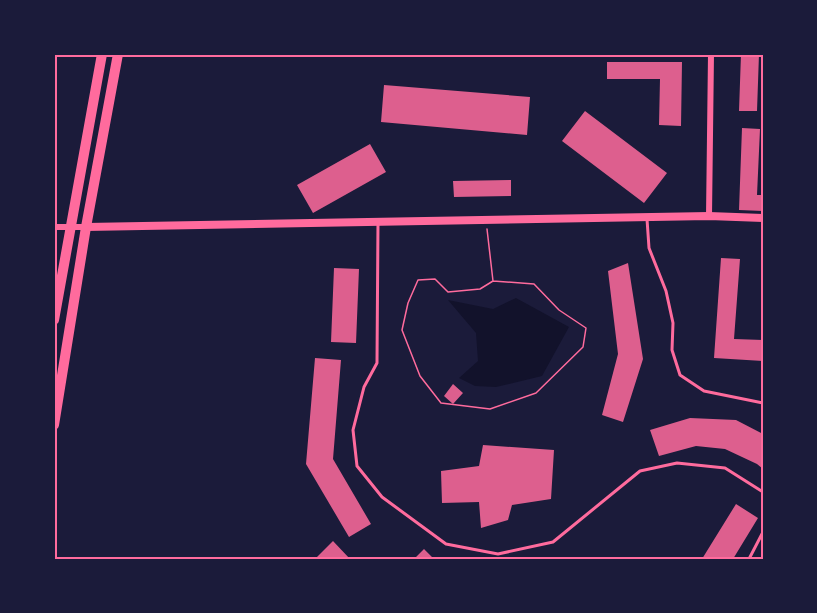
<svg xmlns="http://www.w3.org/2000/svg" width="817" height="613" font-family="Jost,sans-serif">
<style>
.water{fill:#12122b}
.building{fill:#dd5f8e}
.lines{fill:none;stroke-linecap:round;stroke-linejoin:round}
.path{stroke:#ff6b9d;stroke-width:1.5}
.service{stroke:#ff6b9d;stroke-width:3}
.minor{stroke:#ff6b9d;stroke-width:6}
.tertiary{stroke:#ff6b9d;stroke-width:8}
.primary{stroke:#ff6b9d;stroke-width:10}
.neatline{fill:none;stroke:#ff6b9d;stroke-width:2}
</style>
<rect width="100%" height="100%" fill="#1b1b3a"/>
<path class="water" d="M 516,298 L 569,327 L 542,376 L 496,387 L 475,386 L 459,378 L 478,361 L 476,333 L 448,300 L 493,309 Z"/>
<path class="building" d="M 741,54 L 759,54 L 757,111 L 739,111 Z
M 607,62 L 682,62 L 681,126 L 659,125 L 660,79 L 607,79 Z
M 384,85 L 530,97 L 527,135 L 381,122 Z
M 585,111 L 667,173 L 644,203 L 562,141 Z
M 742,128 L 760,129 L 757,195 L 763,195 L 763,211 L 739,210 Z
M 370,144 L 386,172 L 313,213 L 297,185 Z
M 511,180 L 511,196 L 454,197 L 453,181 Z
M 721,258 L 740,259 L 734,339 L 763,340 L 763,361 L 714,358 Z
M 628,263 L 643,359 L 623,422 L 602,415 L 618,354 L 608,271 Z
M 334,268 L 359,269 L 356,343 L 331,342 Z
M 315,358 L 341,360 L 333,459 L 371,524 L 349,537 L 306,464 Z
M 453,384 L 463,393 L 453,404 L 444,396 Z
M 690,418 L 736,420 L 763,434 L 763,469 L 757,464 L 725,449 L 696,446 L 659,456 L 650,430 Z
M 483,445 L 554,450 L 551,499 L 512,505 L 508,520 L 481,528 L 479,502 L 442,503 L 441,471 L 479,466 Z
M 736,504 L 758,518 L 733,559 L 702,559 Z
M 333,541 L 350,559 L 315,559 Z
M 424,549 L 434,559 L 414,559 Z"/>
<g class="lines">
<path class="path" d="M 487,229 L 493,281 L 534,284 L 559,310 L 586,328 L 583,347 L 536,393 L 490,409 L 441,403 L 420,376 L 402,330 L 408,303 L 418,280 L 435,279 L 448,292 L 480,289 L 493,281"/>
<path class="service" d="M 647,219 L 649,248 L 666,291 L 673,323 L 672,350 L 680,375 L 704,391 L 763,403
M 378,222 L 377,363 L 364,387 L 353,430 L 357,466 L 382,497 L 446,544 L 498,554 L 553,542 L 640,471 L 677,463 L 725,468 L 763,492
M 749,559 L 763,532"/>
<path class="minor" d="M 709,216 L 711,54
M 54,227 L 86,227"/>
<path class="tertiary" d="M 86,227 L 709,216 L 763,218"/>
<path class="primary" d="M 54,320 L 102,54
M 54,425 L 86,227 L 118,54"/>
</g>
<rect width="817" height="613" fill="none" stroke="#1b1b3a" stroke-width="111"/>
<rect x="56" y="56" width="706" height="502" class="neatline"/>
</svg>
